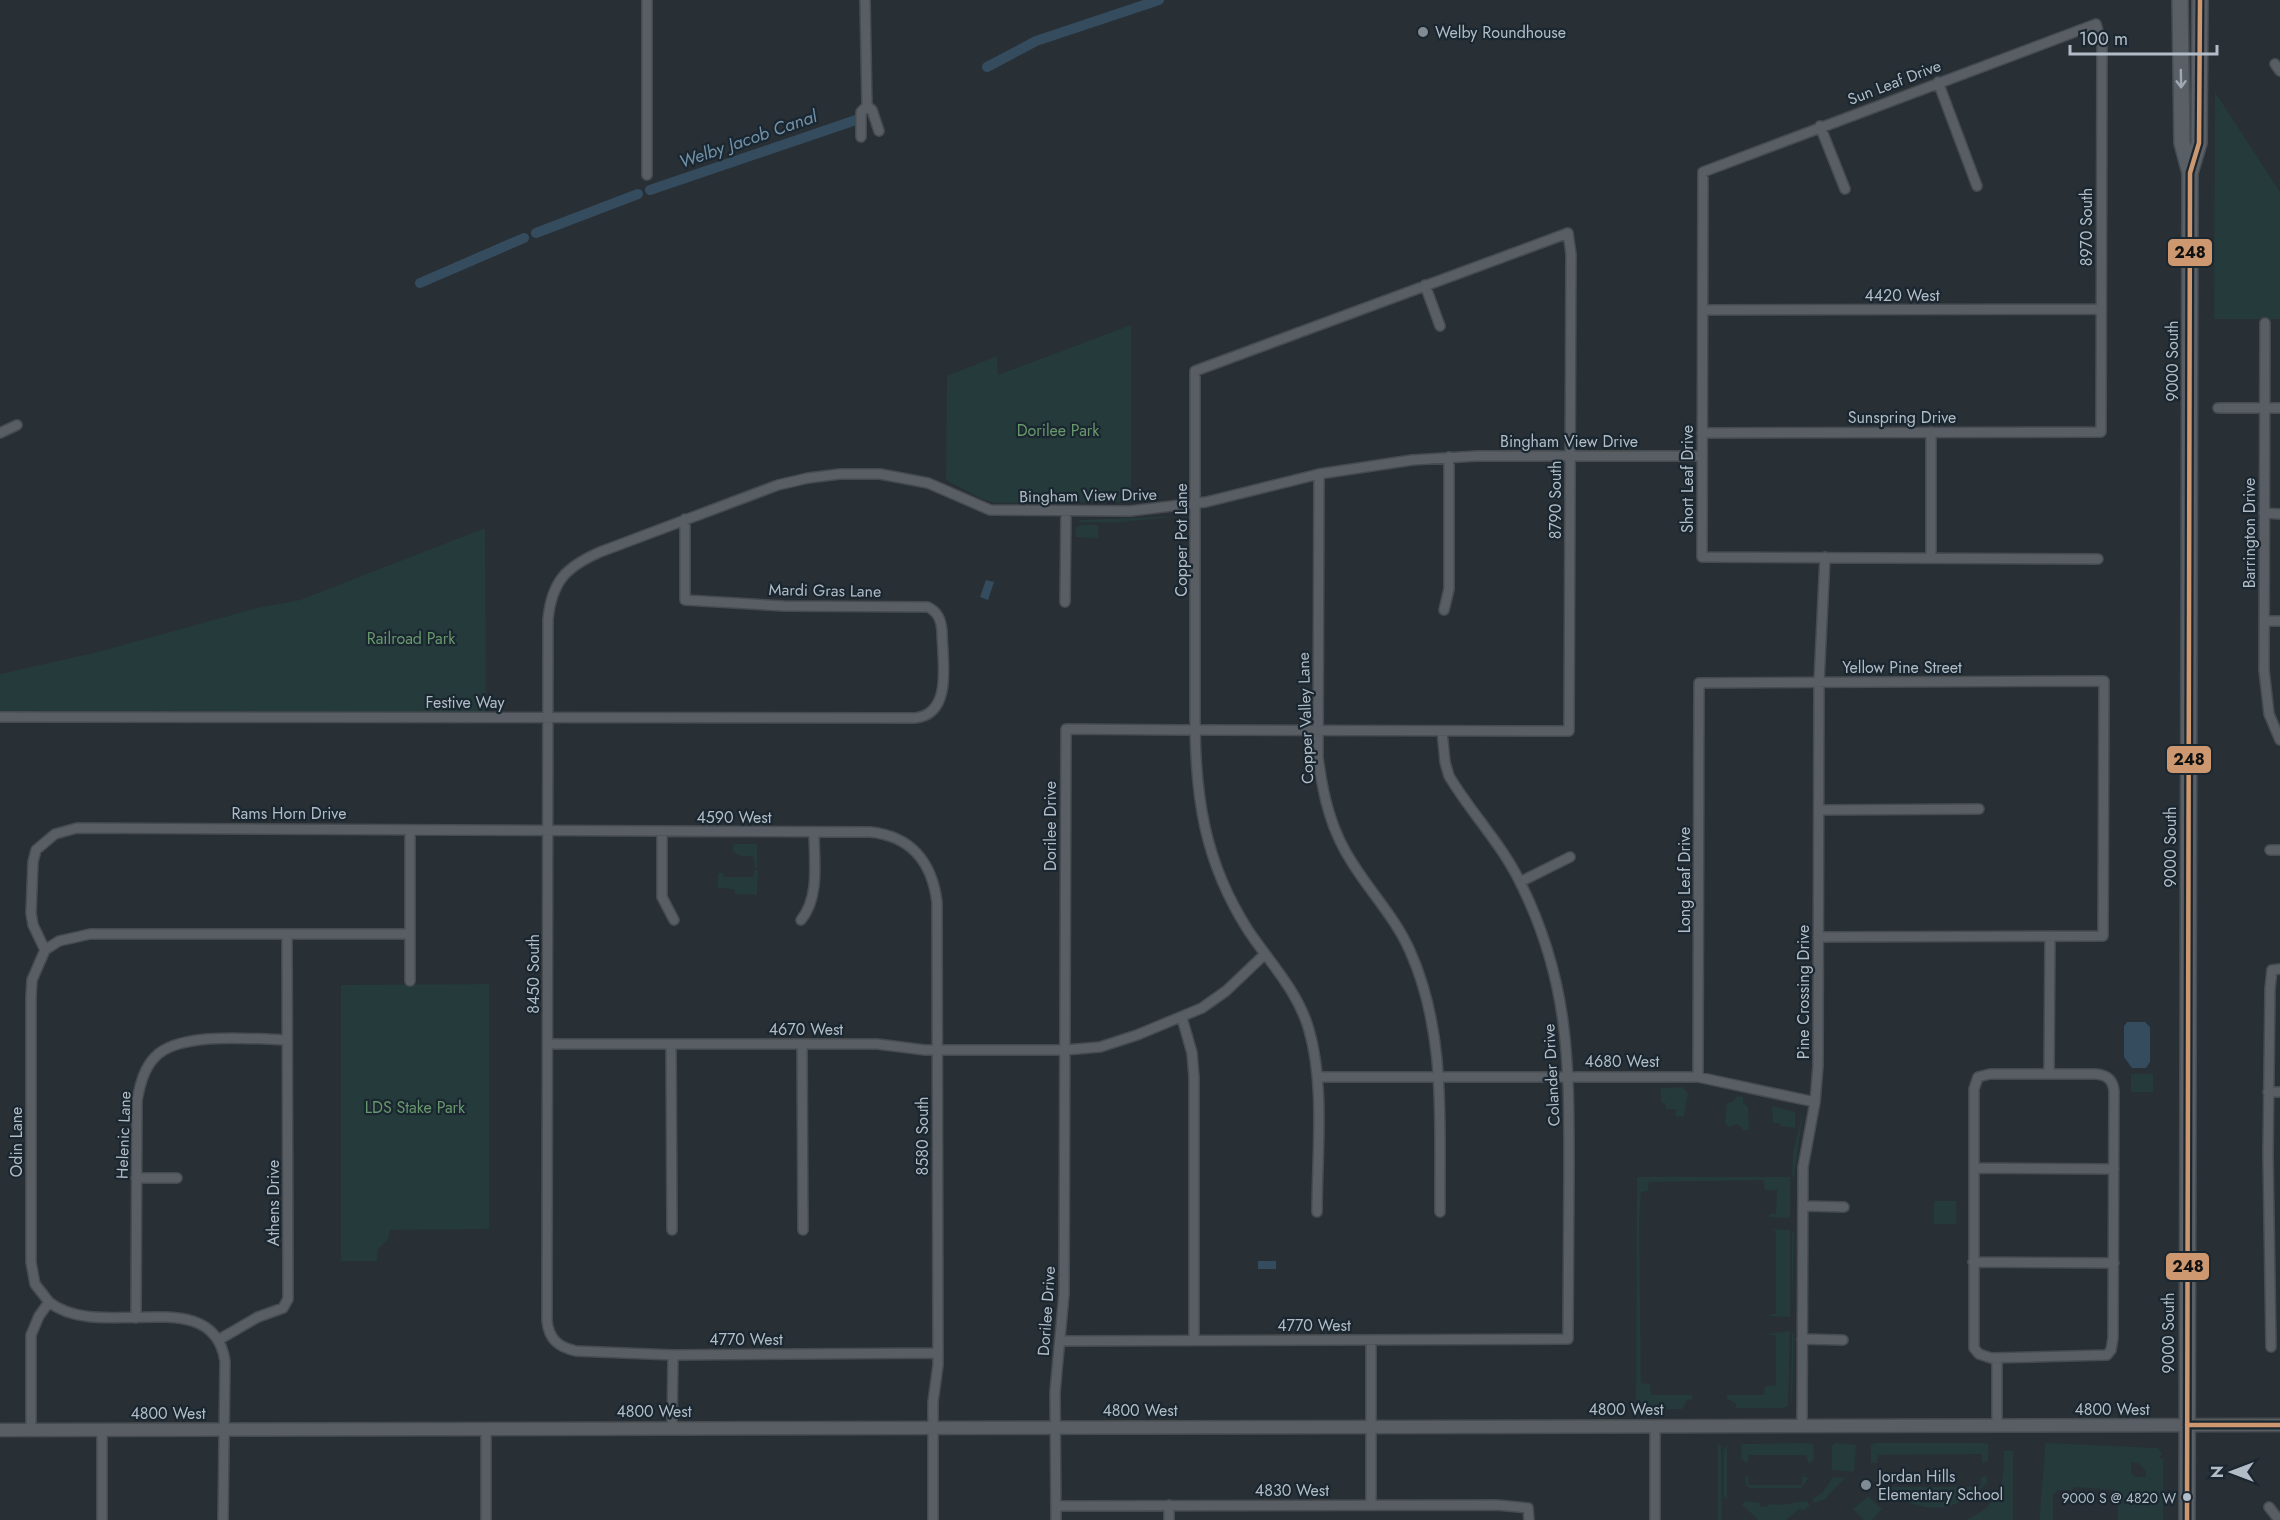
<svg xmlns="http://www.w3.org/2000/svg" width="2280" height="1520" font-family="Jost,sans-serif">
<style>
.green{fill:#253a3a;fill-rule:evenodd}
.water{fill:#344c5e}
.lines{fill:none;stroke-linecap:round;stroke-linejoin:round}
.canal{stroke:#344c5e;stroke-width:10}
.minor-casing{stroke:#464b50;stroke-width:12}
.tertiary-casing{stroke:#464b50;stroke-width:15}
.primary-casing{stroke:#454c52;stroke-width:18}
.minor{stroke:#585e63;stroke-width:9}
.tertiary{stroke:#585e63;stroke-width:12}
.primary{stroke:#5a5f65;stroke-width:15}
.bus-1-casing{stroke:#1b2730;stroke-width:9}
.bus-1{stroke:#cd976f;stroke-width:4.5}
.oneway{stroke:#a0a9b3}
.poi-dot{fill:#818b94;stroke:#1b2730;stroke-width:2}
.bus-dot{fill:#b1bcc7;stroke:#1b2730;stroke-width:2}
.labels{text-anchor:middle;stroke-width:4.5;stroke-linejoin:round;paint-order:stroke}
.bus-label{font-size:14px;fill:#b1bcc7;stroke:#1b2730;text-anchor:end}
.poi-label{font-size:16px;fill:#b1bcc7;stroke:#1b2730;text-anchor:start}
.street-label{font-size:16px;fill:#b1bcc7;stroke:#1b2730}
.park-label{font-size:16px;fill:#68986c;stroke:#1b2730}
.water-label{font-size:18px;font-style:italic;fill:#7192aa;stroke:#1b2730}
.line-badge{stroke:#1b2730;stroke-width:2}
.pale-badge-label{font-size:16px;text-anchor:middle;font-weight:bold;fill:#111}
</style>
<rect width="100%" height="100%" fill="#282f35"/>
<path class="green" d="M 2215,92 L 2280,192 L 2280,319 L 2214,319 Z
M 1131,325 L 1131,502 L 995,503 L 980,498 L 946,480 L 947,376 L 997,356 L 998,375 Z
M 1181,516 L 1121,522 L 1077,522 L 1081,520 Z
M 1081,525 L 1098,525 L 1098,538 L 1076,537 L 1076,528 Z
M 485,528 L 486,712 L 0,711 L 0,674 L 98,652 L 257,608 L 300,600 Z
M 757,844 L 757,868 L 755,868 L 753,856 L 741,856 L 733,852 L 734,844 Z
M 754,870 L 758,870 L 757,895 L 735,894 L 734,889 L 718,888 L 718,873 L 723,873 L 723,877 L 753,877 Z
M 489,984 L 489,1229 L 390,1230 L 388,1239 L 378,1249 L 377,1261 L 341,1261 L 341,985 Z
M 2131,1074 L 2153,1074 L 2153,1092 L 2131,1092 Z
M 1682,1087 L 1688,1093 L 1684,1116 L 1676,1117 L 1676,1109 L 1666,1109 L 1665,1103 L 1661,1102 L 1661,1088 Z
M 1737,1096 L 1743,1097 L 1743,1103 L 1748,1107 L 1749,1129 L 1744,1131 L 1738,1124 L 1729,1127 L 1725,1123 L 1727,1103 L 1733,1102 Z
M 1772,1106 L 1795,1112 L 1795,1128 L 1780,1126 L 1780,1123 L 1773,1123 Z
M 1803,1112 L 1794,1177 L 1792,1177 L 1793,1152 Z
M 1637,1177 L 1790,1177 L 1790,1217 L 1787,1218 L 1769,1217 L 1770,1214 L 1776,1213 L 1777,1190 L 1765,1190 L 1763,1180 L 1649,1182 L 1648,1191 L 1641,1192 L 1639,1220 L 1641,1383 L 1650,1384 L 1651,1395 L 1692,1395 L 1692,1399 L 1687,1400 L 1682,1409 L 1636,1409 Z
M 1934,1201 L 1956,1201 L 1956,1224 L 1934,1224 Z
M 1769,1229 L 1790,1230 L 1790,1317 L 1767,1316 L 1776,1313 L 1776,1231 Z
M 1792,1232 L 1794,1233 L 1792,1316 Z
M 1790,1331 L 1788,1406 L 1783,1408 L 1735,1408 L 1736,1404 L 1727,1399 L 1727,1395 L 1764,1395 L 1765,1386 L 1776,1385 L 1776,1336 L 1767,1334 Z
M 1792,1333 L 1794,1335 L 1792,1406 L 1791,1404 Z
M 1718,1443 L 1721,1447 L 1722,1520 L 1718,1520 Z
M 1808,1443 L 1813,1444 L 1814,1459 L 1809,1464 L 1806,1455 L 1749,1455 L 1747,1464 L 1741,1458 L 1742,1444 Z
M 1835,1443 L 1856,1445 L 1854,1472 L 1832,1470 L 1832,1445 Z
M 1875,1443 L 1984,1443 L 1988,1444 L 1988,1461 L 1982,1463 L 1981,1454 L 1878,1455 L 1877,1463 L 1871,1463 L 1871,1445 Z
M 2045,1443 L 2158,1448 L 2162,1453 L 2159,1458 L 2163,1459 L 2163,1520 L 2118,1520 L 2118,1494 L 2114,1490 L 2075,1487 L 2071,1490 L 2058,1490 L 2053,1495 L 2053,1520 L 2040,1520 C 2040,1494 2045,1469 2045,1443 ZM 2131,1462 L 2138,1463 L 2146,1471 L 2146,1477 L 2136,1477 L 2131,1473 Z
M 1727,1445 L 1727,1500 L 1724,1496 L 1724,1450 Z
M 2004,1451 L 2013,1451 L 2013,1520 L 1966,1520 C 2001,1503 2004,1487 2004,1451 Z
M 1748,1476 L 1749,1485 L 1802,1485 L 1802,1476 L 1809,1478 L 1801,1488 L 1751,1488 L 1746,1486 L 1745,1477 Z
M 1833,1477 L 1845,1478 L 1824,1500 L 1813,1503 L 1813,1499 L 1823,1492 Z
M 1981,1477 L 1987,1476 L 1987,1483 C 1958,1515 1915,1515 1884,1487 L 1980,1487 Z
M 1868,1496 L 1882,1509 L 1872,1520 L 1864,1520 L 1853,1509 Z
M 1745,1501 L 1760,1503 L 1760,1506 L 1767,1507 L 1768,1504 L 1779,1505 L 1806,1501 L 1810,1505 L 1805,1510 L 1799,1509 L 1786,1520 L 1758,1520 L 1742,1505 Z"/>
<path class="water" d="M 986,580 L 994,582 L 988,600 L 980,597 Z
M 2127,1022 L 2145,1022 L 2150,1027 L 2150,1062 L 2146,1068 L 2132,1068 L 2124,1057 L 2124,1026 Z
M 1258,1261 L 1276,1261 L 1276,1269 L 1258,1269 Z"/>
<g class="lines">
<path class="canal" d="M 987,67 L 1036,41 L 1159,0
M 650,190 L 856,120
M 536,233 L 638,194
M 420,283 L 524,238"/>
<g class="minor-casing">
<path id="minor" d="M 865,0 L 867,106
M 2275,64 L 2280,71
M 1938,82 L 1977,186
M 1820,126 L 1845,189
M 861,137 L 861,112 L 867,106 L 872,110 L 879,131
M 647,175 L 647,0
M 1425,285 L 1440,326
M 1703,310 L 2101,309
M 2265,323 L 2264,670 L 2269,714 L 2280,740
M 2218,408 L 2280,408
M 0,433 L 17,425
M 1702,433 L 2101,432 L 2102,45 L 2096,24 L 1703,172 L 1702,557 L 2098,559
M 1319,474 L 1318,757 C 1323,796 1331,831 1353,864 C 1372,894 1396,919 1410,951 C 1447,1034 1439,1123 1440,1212
M 2264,513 L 2280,514
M 1931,557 L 1931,432
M 1065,602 L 1066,512
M 1444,610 L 1449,589 L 1449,457
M 2264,621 L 2280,621
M 0,717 L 915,718 C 954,714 942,659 942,631 C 941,620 938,612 928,607 L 784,606 L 685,600 L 685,519
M 1819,810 L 1979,809
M 662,832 L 662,897 L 674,920
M 2270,850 L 2280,850
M 1520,882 L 1570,857
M 801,920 C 820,897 814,861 814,832
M 45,950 L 59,941 L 90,934 L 410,934
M 410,981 L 410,831
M 1182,1018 L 1192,1053 L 1194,1077 L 1194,1340
M 548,1044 L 877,1044 L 925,1050 L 1065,1050 L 1100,1047 L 1137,1035 L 1202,1008 L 1226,991 L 1265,954
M 802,1044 L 803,1230
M 671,1045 L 672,1230
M 1990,1074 L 2096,1074 C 2107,1075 2113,1080 2114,1091 L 2113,1338 L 2111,1350 L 2107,1355 L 1991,1358 L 1979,1354 L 1974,1348 L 1974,1089 L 1978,1077 Z
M 2049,1074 L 2050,936
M 1317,1077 L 1698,1077 L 1815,1102
M 1698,1077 L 1699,683 L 2104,681 L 2103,936 L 1818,937
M 2268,1092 L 2280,1092
M 1974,1168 L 2114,1169
M 136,1178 L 177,1178
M 1803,1206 L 1844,1207
M 1973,1262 L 2114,1263
M 49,1302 C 100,1343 213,1281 225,1361 L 223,1520
M 136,1318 L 137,1100 C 140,1085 144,1068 155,1057 C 179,1031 254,1039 287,1040
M 220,1339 L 258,1317 L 283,1308 L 288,1299 L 287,934
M 1802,1339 L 1843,1340
M 1060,1341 L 1568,1339 C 1568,1283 1569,1227 1569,1171 C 1569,1063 1570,982 1520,882 C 1501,843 1471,813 1449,776 L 1445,762 L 1442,731
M 2271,1347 L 2268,1154 L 2270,989 L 2272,970 L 2280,969
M 938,1353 L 673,1355 L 576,1351 C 558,1347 549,1339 547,1321 L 548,619 C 552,581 566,567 600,552 L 778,485 L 808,478 L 840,474 L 880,474 L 928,483 L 990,510 L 1130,511 L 1206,502 L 1319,474 L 1412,460 L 1477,456 L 1702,456
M 1997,1425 L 1997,1358
M 1802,1426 L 1803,1167 L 1815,1102 L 1818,1066 L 1819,682 L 1825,557
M 672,1428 L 673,1355
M 486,1429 L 486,1520
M 31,1430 L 31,1335 L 39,1316 L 49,1302 L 35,1284 L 31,1262 L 31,997 L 32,980 L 45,950 L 33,925 L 31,913 L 33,862 L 36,850 L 55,834 L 77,828 L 870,832 C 911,836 932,862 937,902 L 938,1365 L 933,1402 L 933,1520
M 102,1430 L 102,1520
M 1169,1505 L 1169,1520
M 1371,1505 L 1371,1340
M 1056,1506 L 1497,1505 L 1528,1508 L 1529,1520
M 2269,1507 L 2279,1520
M 1056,1520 L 1055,1392 L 1064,1294 L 1066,729 L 1184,730 L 1205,730 L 1569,731 L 1571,254 L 1568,233 L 1195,371 L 1195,717 C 1195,796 1204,861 1248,930 C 1270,963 1298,991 1309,1030 C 1325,1085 1317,1155 1317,1212
M 1655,1520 L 1655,1426"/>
</g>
<g class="tertiary-casing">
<path id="tertiary" d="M 0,1430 L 2280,1425"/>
</g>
<g class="primary-casing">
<path id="primary" d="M 2180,0 L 2182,143 L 2190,173
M 2187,1520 L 2190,173 L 2199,143 L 2200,0"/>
</g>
<use href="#minor" class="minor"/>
<use href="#tertiary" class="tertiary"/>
<use href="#primary" class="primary"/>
<g class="bus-1-casing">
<path id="bus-1" d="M 2187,1425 L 2280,1425
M 2187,1520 L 2190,173 L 2199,143 L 2200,0"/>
</g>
<use href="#bus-1" class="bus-1"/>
</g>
<defs><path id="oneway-shaft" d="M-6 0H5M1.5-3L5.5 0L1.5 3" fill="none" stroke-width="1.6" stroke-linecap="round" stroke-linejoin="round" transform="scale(1.5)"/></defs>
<use class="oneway" href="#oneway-shaft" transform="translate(2181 79) rotate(89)"/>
<g class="poi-dot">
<circle cx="1423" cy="32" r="6"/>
<circle cx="1866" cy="1485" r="6"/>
</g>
<circle class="bus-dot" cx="2187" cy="1497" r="5"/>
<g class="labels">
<g class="bus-label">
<text x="2176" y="1503">9000 S @ 4820 W</text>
</g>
<g class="poi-label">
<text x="1435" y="38">Welby Roundhouse</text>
<text x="1878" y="1482">Jordan Hills<tspan x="1878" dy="18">Elementary School</tspan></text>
</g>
<g class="street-label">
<text transform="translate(1894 82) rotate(-21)" y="6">Sun Leaf Drive</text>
<text transform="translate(2086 227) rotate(-90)" y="6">8970 South</text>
<text x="1902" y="301">4420 West</text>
<text transform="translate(2172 361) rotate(-90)" y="6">9000 South</text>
<text x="1902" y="423">Sunspring Drive</text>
<text x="1569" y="447">Bingham View Drive</text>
<text transform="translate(1687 479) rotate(-90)" y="6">Short Leaf Drive</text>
<text transform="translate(1088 495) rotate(-1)" y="6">Bingham View Drive</text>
<text transform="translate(1555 500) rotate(-90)" y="6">8790 South</text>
<text transform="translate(2249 533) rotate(-90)" y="6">Barrington Drive</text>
<text transform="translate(1181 540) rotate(-90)" y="6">Copper Pot Lane</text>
<text transform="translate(825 590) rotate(1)" y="6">Mardi Gras Lane</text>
<text x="1902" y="673">Yellow Pine Street</text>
<text x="465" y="708">Festive Way</text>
<text transform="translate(1305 718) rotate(-92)" y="6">Copper Valley Lane</text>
<text x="289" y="819">Rams Horn Drive</text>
<text x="734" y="823">4590 West</text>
<text transform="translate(1050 826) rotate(-90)" y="6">Dorilee Drive</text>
<text transform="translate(2170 847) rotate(-90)" y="6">9000 South</text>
<text transform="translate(1684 880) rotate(-90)" y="6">Long Leaf Drive</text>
<text transform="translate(533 974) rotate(-90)" y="6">8450 South</text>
<text transform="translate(1803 992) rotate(-90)" y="6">Pine Crossing Drive</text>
<text x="806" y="1035">4670 West</text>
<text x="1622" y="1067">4680 West</text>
<text transform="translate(1551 1075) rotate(-93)" y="6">Colander Drive</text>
<text transform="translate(123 1135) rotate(-88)" y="6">Helenic Lane</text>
<text transform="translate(922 1136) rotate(-90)" y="6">8580 South</text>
<text transform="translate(16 1142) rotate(-90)" y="6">Odin Lane</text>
<text transform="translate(273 1203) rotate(-90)" y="6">Athens Drive</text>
<text transform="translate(1046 1311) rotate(-86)" y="6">Dorilee Drive</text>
<text x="1314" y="1331">4770 West</text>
<text transform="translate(2168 1333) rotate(-90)" y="6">9000 South</text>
<text x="746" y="1345">4770 West</text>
<text x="1626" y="1415">4800 West</text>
<text x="2112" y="1415">4800 West</text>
<text x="1140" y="1416">4800 West</text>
<text x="654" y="1417">4800 West</text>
<text x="168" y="1419">4800 West</text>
<text x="1292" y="1496">4830 West</text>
</g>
<g class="park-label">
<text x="1058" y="436">Dorilee Park</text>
<text x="411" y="644">Railroad Park</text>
<text x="415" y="1113">LDS Stake Park</text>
</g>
<g class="water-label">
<text transform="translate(748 139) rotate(-19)" y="6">Welby Jacob Canal</text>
</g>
</g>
<g class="line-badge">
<rect x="2167" y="238" width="46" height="29" rx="6" fill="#cd976f"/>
<rect x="2166" y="745" width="46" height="29" rx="6" fill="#cd976f"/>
<rect x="2165" y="1252" width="45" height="29" rx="6" fill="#cd976f"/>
</g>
<g class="pale-badge-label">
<text x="2190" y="258">248</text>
<text x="2189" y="765">248</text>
<text x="2188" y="1272">248</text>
</g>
<g transform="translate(2232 1472) rotate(270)" stroke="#1b2730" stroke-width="4.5" paint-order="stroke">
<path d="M0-4.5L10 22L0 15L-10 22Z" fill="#b1bcc7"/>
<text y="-9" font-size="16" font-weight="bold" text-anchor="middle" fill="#b1bcc7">N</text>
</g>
<path d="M2070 45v9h147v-9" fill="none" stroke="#b1bcc7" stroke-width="3"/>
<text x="2079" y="45" font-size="18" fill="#b1bcc7" stroke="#1b2730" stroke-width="4.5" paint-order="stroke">100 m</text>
</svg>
